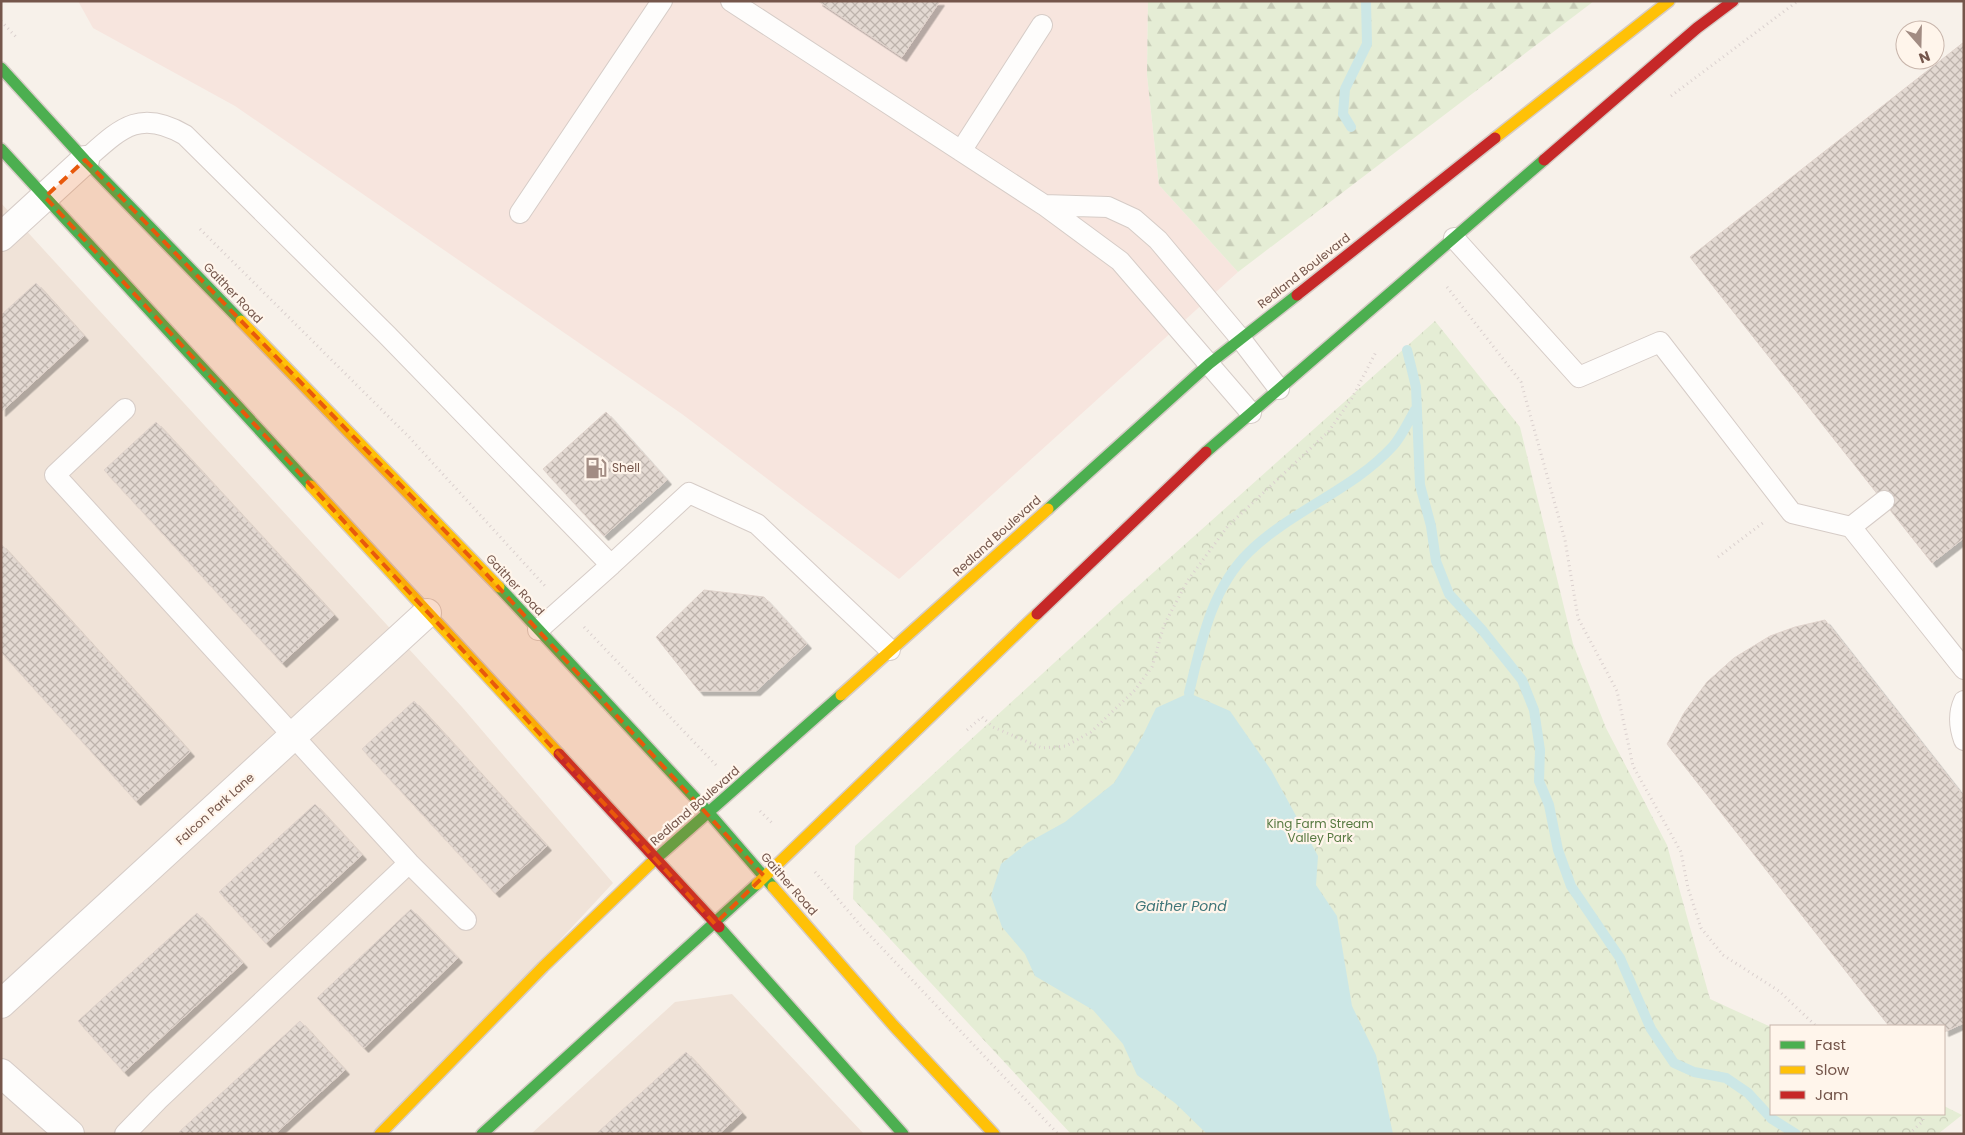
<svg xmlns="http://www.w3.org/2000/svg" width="1965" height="1135" font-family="Poppins,sans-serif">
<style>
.residential{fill:#f0e3d8}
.commercial{fill:#f7e5de}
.forest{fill:url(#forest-firs)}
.park{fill:url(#park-crowns)}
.water{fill:#cce7e6}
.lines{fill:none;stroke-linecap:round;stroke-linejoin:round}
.stream{stroke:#cce7e6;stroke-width:10}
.building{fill:url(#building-cross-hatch);stroke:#e0d3cc;filter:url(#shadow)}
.lane-casing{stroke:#d6ccc7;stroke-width:22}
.street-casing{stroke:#d6ccc7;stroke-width:30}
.fast-casing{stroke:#d6ccc6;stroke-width:14}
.slow-casing{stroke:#d6ccc6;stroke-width:14}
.jam-casing{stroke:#d6ccc6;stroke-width:14}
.path{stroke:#dad0ce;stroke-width:3;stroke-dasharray:1 4;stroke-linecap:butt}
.lane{stroke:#fefdfc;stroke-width:20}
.street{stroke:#fefdfc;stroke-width:28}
.fast{stroke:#4caf50;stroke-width:11}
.slow{stroke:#ffc107;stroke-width:11}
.jam{stroke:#c62828;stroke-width:11}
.marked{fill:#e8590c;fill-opacity:0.2;stroke:#e8590c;stroke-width:4;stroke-dasharray:10 6;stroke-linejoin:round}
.labels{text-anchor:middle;stroke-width:4.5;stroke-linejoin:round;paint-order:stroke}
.street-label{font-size:12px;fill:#75564b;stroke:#fff5eb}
.poi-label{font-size:12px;fill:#75564b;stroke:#fff5eb;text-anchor:start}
.park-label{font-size:12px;fill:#587a42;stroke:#fff5eb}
.water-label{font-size:14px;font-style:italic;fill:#3f7679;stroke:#fff5eb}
</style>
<defs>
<pattern id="forest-firs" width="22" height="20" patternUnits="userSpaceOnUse" patternTransform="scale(1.25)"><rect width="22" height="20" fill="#e5edd5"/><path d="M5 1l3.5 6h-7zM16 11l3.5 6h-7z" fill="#c8cdb8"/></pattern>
<pattern id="park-crowns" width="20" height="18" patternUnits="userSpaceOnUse" patternTransform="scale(1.25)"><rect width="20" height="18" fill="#e5edd5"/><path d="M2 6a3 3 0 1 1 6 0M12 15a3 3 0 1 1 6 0" fill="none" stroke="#c8cdb8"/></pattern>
<pattern id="building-cross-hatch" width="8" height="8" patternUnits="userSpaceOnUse" patternTransform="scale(1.25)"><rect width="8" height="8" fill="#e3d9d2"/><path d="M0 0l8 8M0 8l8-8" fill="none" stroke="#bdb3ac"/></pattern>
<filter id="shadow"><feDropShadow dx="4.5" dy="4.5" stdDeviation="0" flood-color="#0004"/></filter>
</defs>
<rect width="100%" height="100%" fill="#f7f1ea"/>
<path class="residential" d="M 1,203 L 462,707 L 613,883 L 380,1134 L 1,1134 Z
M 732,994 L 864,1134 L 531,1134 L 675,1002 Z"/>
<path class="commercial" d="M 78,1 L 1148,1 L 1147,75 L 1159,185 L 1238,272 L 899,579 L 682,414 L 235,106 L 93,28 Z"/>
<path class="forest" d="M 1148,1 L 1594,1 L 1238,272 L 1159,185 L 1147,75 Z"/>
<path class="park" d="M 1435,321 L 1520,427 L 1573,644 L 1606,728 L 1667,845 L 1710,999 L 1771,1027 L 1771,1114 L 1944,1114 L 1944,1106 L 1962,1115 L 1938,1134 L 1071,1134 L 853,899 L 855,846 L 1117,605 Z"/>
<path class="water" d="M 1189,693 L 1230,711 L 1271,770 L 1318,856 L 1316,885 L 1337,916 L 1352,1006 L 1376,1055 L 1393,1134 L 1207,1134 L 1175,1103 L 1137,1075 L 1123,1044 L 1093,1010 L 1035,976 L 1025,954 L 1002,927 L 991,896 L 1001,864 L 1027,843 L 1065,822 L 1114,783 L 1142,737 L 1156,708 Z"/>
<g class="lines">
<path class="stream" d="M 1351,127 L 1343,114 L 1345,89 L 1367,44 L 1366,1
M 1407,350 L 1416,387 L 1420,485 L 1431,526 L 1436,561 L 1449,594 L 1483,631 L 1522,680 L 1534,710 L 1540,750 L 1539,781 L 1549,805 L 1558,850 L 1571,886 L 1620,958 L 1651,1029 L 1674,1063 L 1694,1072 L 1726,1078 L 1748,1093 L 1772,1119 L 1796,1134
M 1189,693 C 1201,643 1211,589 1249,552 C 1292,510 1353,490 1393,446 C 1402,436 1408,422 1415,410"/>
</g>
<path class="building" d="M 818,1 L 940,1 L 902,57 Z
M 1964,42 L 1964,538 L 1932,563 L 1690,257 Z
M 36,283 L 84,336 L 1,412 L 1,315 Z
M 606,412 L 667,480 L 604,536 L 543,469 Z
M 156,422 L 334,615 L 282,663 L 104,470 Z
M 1,544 L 190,752 L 136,801 L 1,652 Z
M 704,590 L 764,597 L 807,644 L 756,691 L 699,691 L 656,637 Z
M 1825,620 L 1964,797 L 1964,1023 L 1944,1032 L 1944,1026 L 1889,1026 L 1667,744 L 1684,713 L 1707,682 L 1734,658 L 1770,636 L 1795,627 Z
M 414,701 L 547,846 L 495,893 L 362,749 Z
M 315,804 L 362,855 L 266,943 L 219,892 Z
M 411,909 L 458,958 L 364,1048 L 317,998 Z
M 197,913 L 243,963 L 124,1072 L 78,1021 Z
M 300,1021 L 345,1070 L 275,1134 L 181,1134 L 179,1132 Z
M 686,1052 L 742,1113 L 719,1134 L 596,1134 Z"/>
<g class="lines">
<g class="lane-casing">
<path id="lane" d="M 731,1 L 1044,205 L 1120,261 L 1251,413
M 961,151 L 1042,25
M 85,160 C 120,129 139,108 185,135 L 387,335 L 611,565 L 538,630
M 1044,205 L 1108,207 L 1134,219 L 1158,240 L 1240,338 L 1279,389
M 520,213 L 662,1
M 1454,238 L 1579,377 L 1660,342 L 1792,513 L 1851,527 L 1964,669
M 125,409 L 55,475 L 409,863 L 466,920
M 1851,527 L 1884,501
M 611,565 L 689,493 L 757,524 L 890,650
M 1964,701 C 1958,714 1959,726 1964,740
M 125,1134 L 158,1100 L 409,863"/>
</g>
<g class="street-casing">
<path id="street" d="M 1,237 L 85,160
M 1,1004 L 427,613
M 1,1073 L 70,1134"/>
</g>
<g class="fast-casing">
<path id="fast" d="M 1,68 L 85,160 L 241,321
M 1,149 L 311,486
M 1206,452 L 1544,160
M 1048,509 L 1209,364 L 1297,295
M 499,587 L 709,813 L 773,887
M 650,864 L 841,695
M 719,927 L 903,1134
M 482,1134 L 757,884"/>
</g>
<g class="slow-casing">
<path id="slow" d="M 1495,138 L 1669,1
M 241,321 L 499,587
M 311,486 L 559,754
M 841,695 L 1048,509
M 757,884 L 1037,614
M 773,887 L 893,1025 L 994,1134
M 380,1134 L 543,967 L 650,864"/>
</g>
<g class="jam-casing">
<path id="jam" d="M 1544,160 L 1697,28 L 1733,1
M 1297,295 L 1495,138
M 1037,614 L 1206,452
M 559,754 L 719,927"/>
</g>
<path class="path" d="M 1,21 L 18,39
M 1671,96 L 1798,1
M 200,229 L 409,437 L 545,586
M 1447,287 L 1521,382 L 1565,540 L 1578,618 L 1617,691 L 1633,766 L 1681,852 L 1688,888 L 1701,928 L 1723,955 L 1779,991 L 1816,1026
M 1718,557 L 1764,522
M 584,627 L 716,765
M 967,730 L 982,717 L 993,727 L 1042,748 L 1066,746 L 1091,732 L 1135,690 L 1152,667 L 1164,625 L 1188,580 L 1228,526 L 1329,431 L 1352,398 L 1377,350
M 760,811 L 773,824
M 815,872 L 861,926 L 1058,1134
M 1909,1134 L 1923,1121 L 1923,1114"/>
<use href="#lane" class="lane"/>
<use href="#street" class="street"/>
<use href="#fast" class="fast"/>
<use href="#slow" class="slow"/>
<use href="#jam" class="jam"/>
</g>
<path class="marked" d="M 85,160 L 478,565 L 764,876 L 715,924 L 45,197 Z"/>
<defs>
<g id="fuel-bare" transform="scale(1.725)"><path d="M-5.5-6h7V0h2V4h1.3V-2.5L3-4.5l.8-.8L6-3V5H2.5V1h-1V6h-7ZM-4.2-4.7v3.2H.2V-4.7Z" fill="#a28c83" stroke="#fff5eb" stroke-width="2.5" paint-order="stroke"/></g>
</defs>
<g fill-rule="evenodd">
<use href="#fuel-bare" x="596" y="468"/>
</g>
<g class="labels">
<g class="street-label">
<text transform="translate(1304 271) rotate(-38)" y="4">Redland Boulevard</text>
<text transform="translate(233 293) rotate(46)" y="4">Gaither Road</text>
<text transform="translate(997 536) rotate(-42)" y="4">Redland Boulevard</text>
<text transform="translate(515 585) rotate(47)" y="4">Gaither Road</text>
<text transform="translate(695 806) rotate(-41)" y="4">Redland Boulevard</text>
<text transform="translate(215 809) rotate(-42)" y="4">Falcon Park Lane</text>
<text transform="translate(789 884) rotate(49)" y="4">Gaither Road</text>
</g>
<g class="poi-label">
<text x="612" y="472">Shell</text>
</g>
<g class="park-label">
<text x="1320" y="828">King Farm Stream<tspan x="1320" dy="14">Valley Park</tspan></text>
</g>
<g class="water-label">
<text x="1181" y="911">Gaither Pond</text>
</g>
</g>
<rect width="1965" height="1135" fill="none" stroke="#75564b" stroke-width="5"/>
<rect x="1770" y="1025" width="175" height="90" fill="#fff5eb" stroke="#c8b5ab"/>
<rect x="1780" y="1041" width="25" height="8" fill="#4caf50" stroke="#c8b5ab"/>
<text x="1815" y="1050" font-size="15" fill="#75564b">Fast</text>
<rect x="1780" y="1066" width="25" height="8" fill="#ffc107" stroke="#c8b5ab"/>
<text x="1815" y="1075" font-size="15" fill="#75564b">Slow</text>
<rect x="1780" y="1091" width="25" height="8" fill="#c62828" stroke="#c8b5ab"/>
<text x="1815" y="1100" font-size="15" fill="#75564b">Jam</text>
<g transform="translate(1920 45) rotate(160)"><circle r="24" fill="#fff5eb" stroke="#c8b5ab"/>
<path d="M0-4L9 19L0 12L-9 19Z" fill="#a28c83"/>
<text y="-8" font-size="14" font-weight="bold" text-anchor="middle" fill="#75564b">N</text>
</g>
</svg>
